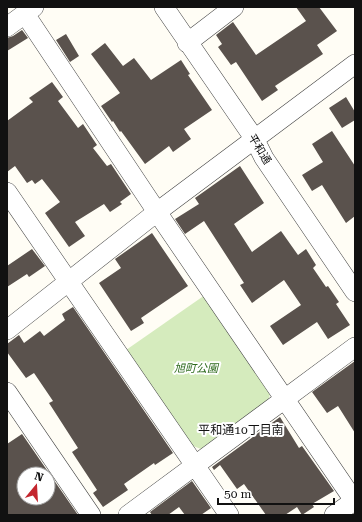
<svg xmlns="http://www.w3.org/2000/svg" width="362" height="522" font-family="'Roboto Serif','Noto Sans JP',serif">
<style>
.green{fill:#d5ebbd}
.building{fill:#5a524d;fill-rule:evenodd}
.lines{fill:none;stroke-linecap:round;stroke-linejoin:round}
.minor-casing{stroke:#444;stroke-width:20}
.minor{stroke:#fff;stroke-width:19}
.labels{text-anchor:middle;stroke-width:4;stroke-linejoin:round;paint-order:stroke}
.street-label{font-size:11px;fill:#111;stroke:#fff}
.park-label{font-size:11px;font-style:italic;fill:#2f6b1f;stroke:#fff}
.neighbourhood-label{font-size:12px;fill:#111;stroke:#fff}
</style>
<rect width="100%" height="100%" fill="#fffdf5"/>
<path class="green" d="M 205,295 L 270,394 L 268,402 L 201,449 L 193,446 L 126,350 Z"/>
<path class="building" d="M 296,7 L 319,7 L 337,31 L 317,45 L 323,54 L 275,86 L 278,90 L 262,101 L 236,62 L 231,65 L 218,47 L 222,44 L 216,35 L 233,22 L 256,55 L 306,21 Z
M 22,30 L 28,38 L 7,51 L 7,38 L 13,36 Z
M 66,34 L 79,56 L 70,62 L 56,40 Z
M 105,43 L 123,66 L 134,58 L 151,80 L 181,60 L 190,74 L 188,75 L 212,110 L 184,129 L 191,139 L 173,152 L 169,146 L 145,164 L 121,131 L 120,132 L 113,121 L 112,122 L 101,106 L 120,93 L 91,54 Z
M 52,82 L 63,97 L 58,101 L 78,128 L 83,124 L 97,145 L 93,148 L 107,166 L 111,164 L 131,194 L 120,202 L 122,204 L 110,212 L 104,204 L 75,222 L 85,236 L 69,247 L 45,213 L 60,202 L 42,179 L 35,184 L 32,180 L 27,183 L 15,166 L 7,172 L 7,121 L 33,102 L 29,98 Z
M 346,97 L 355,112 L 355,120 L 342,128 L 329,108 Z
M 332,131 L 355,166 L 355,216 L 346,223 L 322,185 L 312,191 L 302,175 L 323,162 L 312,144 Z
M 240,166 L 264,203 L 234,224 L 252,252 L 281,231 L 298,255 L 306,249 L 316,265 L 313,268 L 326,287 L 328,286 L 339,302 L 336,304 L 350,325 L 328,339 L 317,322 L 283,345 L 270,326 L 301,305 L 284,280 L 252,303 L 240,285 L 244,283 L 204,221 L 185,234 L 175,219 L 199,204 L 195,198 Z
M 152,233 L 188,286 L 141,318 L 144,323 L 131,331 L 99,283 L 121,268 L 115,259 Z
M 32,249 L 45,266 L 29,277 L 27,274 L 7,287 L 7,266 Z
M 73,307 L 173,453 L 155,465 L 154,463 L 124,484 L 128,490 L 103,507 L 93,493 L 97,490 L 72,452 L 78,448 L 49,403 L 53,401 L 34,373 L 26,378 L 7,352 L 7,344 L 19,335 L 24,343 L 40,331 L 44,336 L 65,320 L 62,314 Z
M 355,361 L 355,433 L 338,406 L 327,413 L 312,392 Z
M 280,417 L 299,448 L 302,446 L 334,491 L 312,504 L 314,507 L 302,515 L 297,507 L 285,515 L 266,515 L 244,484 L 237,489 L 220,465 L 214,470 L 212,467 Z
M 22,434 L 78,515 L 7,515 L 7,444 ZM 24,474 L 48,474 L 48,498 L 24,498 Z
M 192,481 L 211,508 L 201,515 L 185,515 L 179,507 L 168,515 L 152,515 L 150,512 Z"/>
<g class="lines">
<g class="minor-casing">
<path id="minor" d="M 164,7 L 254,138 L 264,158 L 355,292
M 25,14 L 157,212 L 355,502
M 7,27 L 34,7
M 187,43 L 234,7
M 7,192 L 229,515
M 7,330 L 157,212 L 355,64
M 7,392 L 91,515
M 128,515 L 355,347
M 334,515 L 354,501"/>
</g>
<use href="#minor" class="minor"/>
</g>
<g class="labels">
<g class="street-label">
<text transform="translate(260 149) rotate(59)" y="4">平和通</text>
</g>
<g class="park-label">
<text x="196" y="372">旭町公園</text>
</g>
<g class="neighbourhood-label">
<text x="241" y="434">平和通10丁目南</text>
</g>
</g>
<rect width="362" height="522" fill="none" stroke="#111111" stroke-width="16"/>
<g transform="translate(36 486) rotate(18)"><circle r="19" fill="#ffffff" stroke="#a0a0a0"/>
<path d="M0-3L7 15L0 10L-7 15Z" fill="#c4262e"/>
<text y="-6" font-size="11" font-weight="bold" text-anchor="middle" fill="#111111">N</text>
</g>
<path d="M218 498v6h116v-6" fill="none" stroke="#111111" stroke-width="2"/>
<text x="224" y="498" font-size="12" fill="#111111" stroke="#ffffff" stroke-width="3" paint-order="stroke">50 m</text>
</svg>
